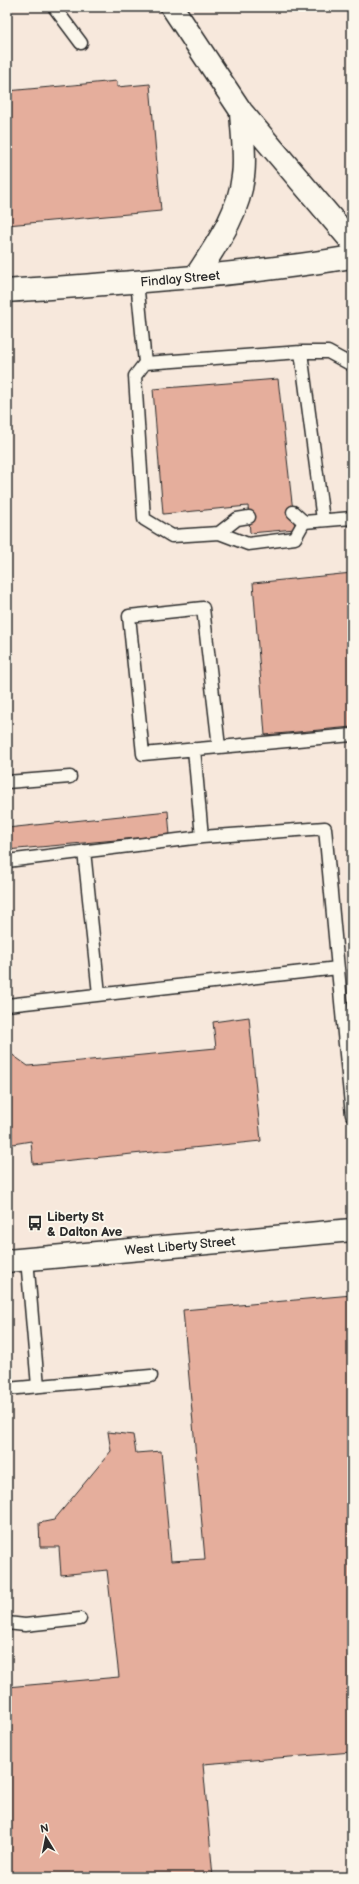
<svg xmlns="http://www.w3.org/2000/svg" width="359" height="1884" font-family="'Balsamiq Sans',sans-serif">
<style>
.building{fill:#e5ae9c;stroke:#2b2b2b}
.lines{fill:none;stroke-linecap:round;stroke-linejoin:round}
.lane-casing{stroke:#2b2b2b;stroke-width:15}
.secondary-casing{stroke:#2b2b2b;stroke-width:25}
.highway-casing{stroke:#2b2b2b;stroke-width:25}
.lane{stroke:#fbf7ec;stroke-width:12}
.secondary{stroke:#fbf7ec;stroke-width:22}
.highway{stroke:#fbf7ec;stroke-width:22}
.labels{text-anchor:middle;stroke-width:4;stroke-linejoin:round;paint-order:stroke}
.street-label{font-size:13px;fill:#2b2b2b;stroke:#fbf7ec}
.poi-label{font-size:13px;font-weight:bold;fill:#2b2b2b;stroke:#fbf7ec;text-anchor:start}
</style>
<rect width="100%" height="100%" fill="#f7e8dc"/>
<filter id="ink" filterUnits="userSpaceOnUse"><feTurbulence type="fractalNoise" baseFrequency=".025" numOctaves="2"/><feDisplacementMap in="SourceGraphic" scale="8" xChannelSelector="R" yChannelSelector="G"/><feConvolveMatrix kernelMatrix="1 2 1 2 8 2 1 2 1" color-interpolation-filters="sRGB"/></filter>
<g filter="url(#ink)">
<path class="building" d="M 117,81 L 117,87 L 150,84 L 161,211 L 7,225 L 7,91 Z
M 278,379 L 295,529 L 250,533 L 248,506 L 163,514 L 153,389 Z
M 352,573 L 352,727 L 265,735 L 253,583 Z
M 7,702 L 8,702 L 11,764 L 7,764 Z
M 168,811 L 170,835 L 7,850 L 7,828 Z
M 249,1017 L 261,1141 L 33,1164 L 31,1141 L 7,1145 L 7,1051 L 28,1066 L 216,1048 L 213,1022 Z
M 352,1295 L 352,1752 L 203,1764 L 213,1877 L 7,1877 L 7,1687 L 119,1677 L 107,1570 L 61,1575 L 59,1547 L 40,1547 L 39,1523 L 54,1520 L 111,1451 L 108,1432 L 133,1435 L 136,1453 L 161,1451 L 171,1561 L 205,1559 L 183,1310 Z"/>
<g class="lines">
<g class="lane-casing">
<path id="lane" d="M 54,7 L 81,43
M 137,281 L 145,363 L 301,352 L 328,352 L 352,365
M 301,352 L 323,520
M 145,363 L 135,376 L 144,519 L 172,536 L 219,533 L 248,544 L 295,538 L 304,522 L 352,518
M 293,512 L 304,522
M 219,533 L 237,519 L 249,517
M 219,747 L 203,608 L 129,616 L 143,754 L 352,735
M 194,749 L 202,837 L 325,828 L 344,1034
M 7,782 L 70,777
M 84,851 L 99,994
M 7,861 L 202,837
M 7,1005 L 338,968
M 352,1034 L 344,1034 L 352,1115
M 27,1259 L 38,1386
M 7,1389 L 151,1376
M 7,1623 L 25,1625 L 80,1619"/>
</g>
<g class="secondary-casing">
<path id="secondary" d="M 7,291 C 122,283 238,276 352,257
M 7,1261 L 352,1230"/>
</g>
<g class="highway-casing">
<path id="highway" d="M 172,7 L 241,111 L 352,242
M 196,276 C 216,245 239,214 243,176 C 246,157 242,132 241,111"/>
</g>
<use href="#lane" class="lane"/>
<use href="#secondary" class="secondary"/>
<use href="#highway" class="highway"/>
</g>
</g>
<defs>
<g id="bus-bare" transform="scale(1.2)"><path d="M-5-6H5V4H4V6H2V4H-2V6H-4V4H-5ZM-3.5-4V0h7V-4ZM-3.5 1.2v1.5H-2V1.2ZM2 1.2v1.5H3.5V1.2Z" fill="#2b2b2b" stroke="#fbf7ec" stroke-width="2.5" paint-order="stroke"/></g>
</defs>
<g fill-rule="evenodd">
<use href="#bus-bare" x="35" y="1223"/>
</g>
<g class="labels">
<g class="street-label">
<text transform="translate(180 278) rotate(-5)" y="5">Findlay Street</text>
<text transform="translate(180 1245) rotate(-5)" y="5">West Liberty Street</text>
</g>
<g class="poi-label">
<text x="47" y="1221">Liberty St<tspan x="47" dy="15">&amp; Dalton Ave</tspan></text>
</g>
</g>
<rect width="359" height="1884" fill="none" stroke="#fbf7ec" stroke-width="24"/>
<rect x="12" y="12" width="335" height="1860" fill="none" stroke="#2b2b2b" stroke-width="1.5" filter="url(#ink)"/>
<g transform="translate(46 1838) rotate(350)" stroke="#fbf7ec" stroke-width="3" paint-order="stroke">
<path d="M0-3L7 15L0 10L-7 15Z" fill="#2b2b2b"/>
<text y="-6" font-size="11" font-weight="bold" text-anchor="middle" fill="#2b2b2b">N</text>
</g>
</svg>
